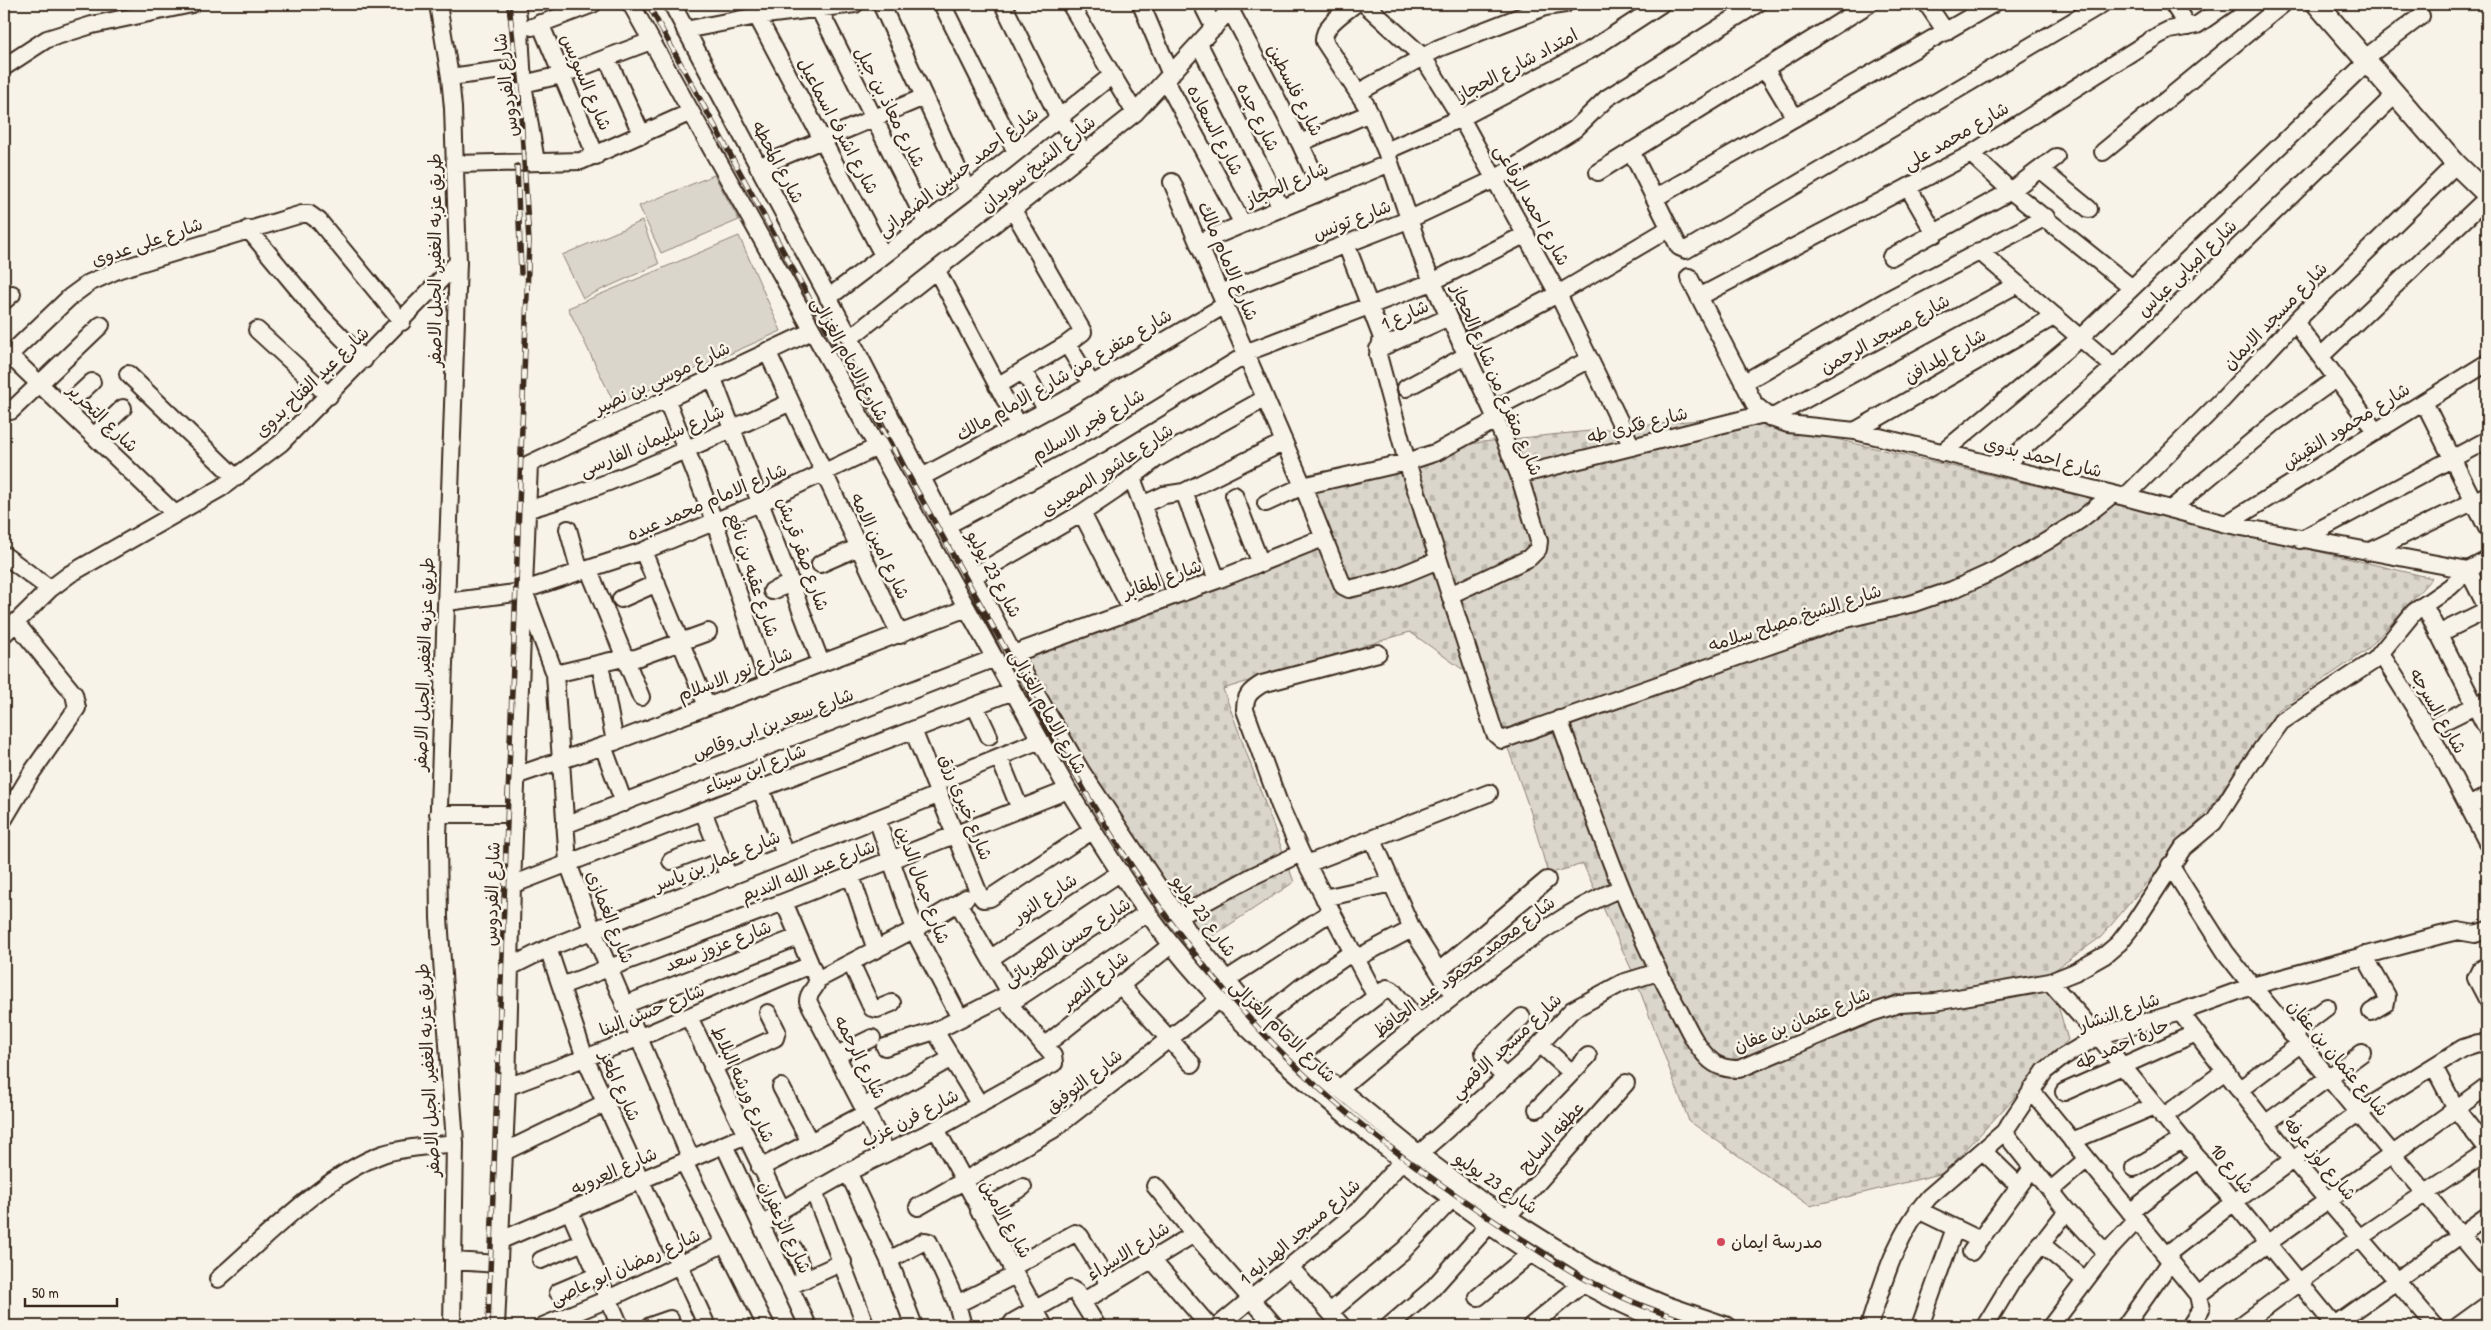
<svg xmlns="http://www.w3.org/2000/svg" width="2491" height="1330" font-family="'Patrick Hand','Playpen Sans Arabic',sans-serif">
<style>
.cemetery{fill:url(#cemetery-stones);stroke:#8b8074}
.pitch{fill:#dbd6cb;stroke:#8b8074}
.lines{fill:none;stroke-linecap:round;stroke-linejoin:round}
.minor-casing{stroke:#3b2a1e;stroke-width:20}
.major-casing{stroke:#3b2a1e;stroke-width:24}
.minor{stroke:#f7f3e8;stroke-width:16}
.major{stroke:#f7f3e8;stroke-width:20}
.rail-casing{stroke:#3b2a1e;stroke-width:5.5}
.rail{stroke:#f7f3e8;stroke-width:4;stroke-dasharray:11;stroke-linecap:butt}
.poi-dot{fill:#d1495b;stroke:#f7f3e8;stroke-width:2}
.labels{text-anchor:middle;stroke-width:5;stroke-linejoin:round;paint-order:stroke}
.street-label{font-size:18px;fill:#3b2a1e;stroke:#f7f3e8}
.poi-label{font-size:18px;fill:#3b2a1e;stroke:#f7f3e8;text-anchor:start}
</style>
<defs>
<pattern id="cemetery-stones" width="16" height="16" patternUnits="userSpaceOnUse" patternTransform="scale(1.25)"><rect width="16" height="16" fill="#dbd6cb"/><path d="M2 7V4a2 2 0 0 1 4 0v3zM10 15v-3a2 2 0 0 1 4 0v3z" fill="#bdb8ae"/></pattern>
</defs>
<rect width="100%" height="100%" fill="#f7f3e8"/>
<filter id="ink" filterUnits="userSpaceOnUse"><feTurbulence type="fractalNoise" baseFrequency=".02" numOctaves="2"/><feDisplacementMap in="SourceGraphic" scale="10" xChannelSelector="R" yChannelSelector="G"/><feConvolveMatrix kernelMatrix="1 2 1 2 8 2 1 2 1" color-interpolation-filters="sRGB"/></filter>
<g filter="url(#ink)">
<path class="cemetery" d="M 1737,416 L 2432,578 L 2367,650 L 2277,711 L 2210,808 L 2101,937 L 2049,974 L 2068,1040 L 1944,1173 L 1810,1206 L 1689,1121 L 1634,975 L 1583,864 L 1548,874 L 1531,813 L 1486,686 L 1410,632 L 1223,689 L 1294,882 L 1199,945 L 1018,659 L 1328,544 L 1304,475 L 1482,442 Z"/>
<path class="pitch" d="M 714,175 L 739,220 L 661,253 L 639,206 Z
M 642,221 L 659,264 L 583,298 L 562,255 Z
M 739,236 L 781,331 L 615,405 L 568,308 Z"/>
<g class="lines">
<g class="minor-casing">
<path id="minor" d="M 438,4 L 450,77 L 453,108 L 458,262 L 438,836 L 439,918 L 455,1143 L 452,1326
M 516,4 L 520,32 L 523,84 L 536,162
M 631,4 L 1068,790 C 1100,842 1133,896 1171,944 C 1231,1020 1305,1083 1380,1143 C 1471,1216 1564,1284 1673,1326
M 672,4 L 850,338 L 1013,654 L 1081,771 L 1194,940 L 1241,997 L 1299,1056 L 1419,1154 L 1479,1199 L 1590,1269 L 1626,1288 L 1664,1304 L 1728,1326
M 881,4 L 968,191
M 942,4 L 1016,152
M 1003,4 L 1059,118 L 1085,153
M 1070,4 L 1135,113
M 1141,4 L 1171,75
M 1202,4 L 1214,28
M 1355,4 C 1344,13 1323,25 1324,41 L 1366,105 L 1386,151 L 1424,263 L 1492,410 L 1519,475 L 1539,541 L 1538,549 L 1529,558 L 1450,595
M 1365,4 L 1423,57 L 1461,118 L 1558,294 L 1632,447
M 1927,4 L 1946,32
M 2173,4 L 2188,27
M 819,9 L 926,222
M 1230,9 L 1300,143 L 1322,191
M 757,16 L 883,255
M 540,23 L 596,156
M 532,27 L 593,4
M 685,30 L 757,16 L 855,4
M 1199,44 L 1281,208
M 607,58 L 642,135
M 2365,58 L 2421,16
M 4,67 L 47,39 L 92,25 L 192,4
M 1765,68 L 1795,118
M 450,77 L 517,68 L 523,73
M 1166,81 L 1243,224
M 523,84 L 561,75 L 651,41
M 1359,92 L 1439,48 L 1545,7 L 1565,4
M 1300,143 L 1370,113
M 1386,151 L 1461,118 L 1592,49 L 1661,4
M 1631,151 L 1679,247 L 1686,250 L 2102,4
M 2103,152 L 2283,4
M 1971,154 L 2011,191 L 2132,288
M 455,164 L 581,161 L 691,112
M 758,167 L 924,97
M 2040,169 L 2089,209
M 1598,172 L 1869,4
M 1172,182 L 1303,486 L 1343,586 L 1349,589 L 1392,579 L 1438,560
M 1908,187 L 1935,234
M 1655,198 L 1993,4
M 248,229 L 318,313 L 364,360
M 1200,242 L 1390,163
M 1346,244 L 1382,338 L 1378,355 L 1407,462 L 1495,734 L 1502,740 L 1842,620 L 1914,603 L 1952,590 L 1996,570 L 2047,541 L 2080,520 L 2113,494
M 1979,251 L 2114,367
M 1891,257 L 2011,191 L 2056,157
M 937,271 L 1019,426
M 1689,277 L 1755,405 L 1771,418 L 1788,424 L 1855,431 L 2125,497 L 2226,524 L 2468,570
M 1220,293 L 1408,220 L 1495,179 L 1575,129 L 1607,98 L 1757,4
M 1699,297 L 1971,154 L 2159,35 L 2169,30 L 2197,25 L 2227,4
M 828,298 L 968,191 L 1111,76
M 4,301 L 12,294
M 2295,322 L 2376,432
M 257,330 L 329,396
M 850,338 L 1135,113 L 1235,4
M 1067,344 L 1092,385
M 1461,344 L 1558,294 L 1670,228
M 1378,349 L 1449,317
M 4,350 L 175,514
M 767,351 L 900,635
M 1245,353 L 1432,282 L 1526,234
M 2321,356 L 2487,198
M 4,360 L 70,297 L 89,283 L 120,269 L 302,214 L 309,214 L 319,221 L 402,322
M 1023,371 L 1047,410
M 128,374 L 236,478
M 712,376 L 821,663
M 1743,383 L 1889,299 L 2046,217
M 997,386 L 1067,344 L 1083,332 L 1013,210
M 1406,388 L 1467,355
M 666,398 L 715,523 L 768,683
M 2424,402 L 2487,528
M 64,408 L 92,382
M 1492,410 L 1590,359
M 11,411 L 101,325
M 1771,418 L 2018,284
M 1855,431 L 2055,316
M 94,436 L 123,408
M 1942,453 L 2080,338 L 2368,61
M 2002,467 L 2114,367 L 2396,94
M 1519,475 L 1764,414
M 922,477 L 1064,401 L 1225,305
M 1132,478 L 1176,594
M 1184,492 L 1217,580
M 1234,495 L 1261,564
M 2125,497 L 2223,399 L 2295,322 L 2456,164
M 1266,503 L 1303,486 L 1407,462 L 1437,452 L 1496,420
M 1142,505 L 1164,495 L 1184,492 L 1284,442
M 2171,509 L 2273,424 L 2337,378
M 526,510 C 618,484 704,441 791,402
M 1082,513 L 1132,611
M 2226,524 L 2487,363
M 946,526 L 1100,444 L 1246,355
M 568,529 L 580,572
M 2300,540 L 2487,440
M 643,551 L 707,706
M 2368,552 L 2487,495
M 4,555 L 50,589
M 820,564 L 859,547
M 589,570 L 641,697
M 2468,570 L 2487,608
M 972,577 L 1082,513 L 1116,490 L 1156,459 L 1264,399
M 772,591 L 792,583
M 527,599 L 555,674 L 619,659 L 636,658 L 708,632
M 621,599 L 657,583
M 447,602 L 515,593 L 643,551 L 762,502 L 900,436
M 2424,605 L 2487,729
M 4,634 L 50,589 L 70,574 L 221,488 L 281,443 L 458,262
M 2438,634 L 2487,610
M 1013,654 L 1217,580 L 1323,538
M 2381,654 L 2428,729 L 2487,842
M 600,664 L 615,742
M 555,674 L 568,863 L 593,931 L 691,1159
M 975,706 L 989,736
M 1559,719 C 1594,816 1626,913 1675,1003 C 1685,1021 1693,1043 1708,1058 C 1717,1067 1726,1069 1739,1069 L 1871,1013 L 1899,1004 L 1935,1002 L 2050,982 L 2075,972 L 2105,955 L 2119,943 L 2133,925 L 2183,848 L 2214,822 L 2248,768 L 2281,722 L 2375,660 L 2414,612 L 2450,587 L 2468,570 L 2487,560
M 2428,729 L 2487,700
M 913,730 L 979,894 L 983,899 L 990,898 L 1093,830
M 603,746 L 624,803
M 999,757 L 1020,809
M 518,775 L 603,746 L 967,608
M 935,783 L 1040,740
M 761,789 L 785,855
M 2469,806 L 2487,796
M 703,811 L 729,878
M 438,814 L 515,814
M 4,819 L 32,772 L 77,708 L 74,694 L 16,623
M 877,819 L 918,938 L 960,1018
M 565,825 L 995,658
M 1373,840 L 1412,929 L 1454,996
M 671,861 L 716,844
M 1307,864 L 1489,793
M 2170,865 L 2226,953 L 2252,986 L 2487,1267
M 851,876 L 876,950
M 512,885 L 1013,691
M 1324,898 L 1392,883
M 784,902 L 814,973
M 1178,917 L 1253,876 L 1301,853
M 548,948 L 585,1058 L 707,1326
M 2364,955 L 2387,996 L 2386,1003 L 2371,1012
M 991,958 L 1121,872
M 1355,959 L 1412,929
M 851,963 L 872,1008 L 877,1009 L 892,1003
M 2487,966 L 2480,970 L 2476,978 L 2487,999
M 510,967 L 548,948 L 940,794
M 1439,971 L 1547,880
M 817,980 C 817,989 808,991 808,1001 L 887,1153
M 817,980 L 915,929 L 966,898
M 1226,980 L 1331,912
M 2050,982 L 2098,1036 L 2335,1326
M 1120,985 L 1192,1064
M 561,986 L 784,902 L 1068,790
M 1375,995 L 1301,853 L 1280,806 L 1245,710 C 1245,696 1250,691 1262,684 L 1378,653
M 1009,1004 L 1148,912
M 624,1005 L 798,937
M 2180,1012 L 2294,1161 L 2435,1326
M 689,1017 L 781,1208 L 779,1215 L 762,1224
M 1261,1019 L 1301,987 L 1351,953
M 935,1031 L 980,1105
M 2291,1034 L 2327,1007
M 1540,1044 L 1572,1073
M 1044,1046 L 1171,945
M 885,1047 L 935,1031 L 1009,994
M 837,1055 L 872,1038
M 1299,1056 L 1387,988 L 1392,990 L 1419,1022
M 712,1067 L 775,1038 L 777,1031 L 768,1013
M 2434,1067 L 2456,1109 L 2487,1149
M 1505,1077 L 1485,1057 L 1484,1052 L 1522,1017
M 507,1087 L 638,1038 L 810,965
M 781,1087 L 810,1142
M 1339,1089 C 1385,1050 1431,1013 1479,977 C 1524,943 1568,910 1621,888
M 2031,1090 L 2198,1295 L 2201,1309 L 2190,1326
M 2239,1090 L 2300,1044
M 2064,1092 L 2196,1033
M 863,1107 L 952,1058
M 1537,1109 L 1588,1056
M 2163,1117 L 2225,1071
M 2265,1124 L 2362,1053
M 936,1129 L 1044,1326
M 2004,1132 L 2067,1211 L 2106,1253
M 2072,1141 L 2155,1106
M 724,1145 L 808,1326
M 1983,1151 L 2019,1186
M 504,1152 L 605,1103
M 1419,1154 L 1524,1061 L 1572,1010 L 1622,983 L 1658,972
M 684,1162 L 766,1326
M 760,1168 L 866,1113
M 2134,1168 L 2182,1140
M 848,1172 L 889,1260 L 914,1326
M 1155,1186 L 1194,1234 L 1275,1326
M 2051,1190 L 2087,1159
M 814,1192 L 866,1326
M 918,1207 L 1054,1129 L 1220,999
M 781,1210 L 848,1172 L 936,1129 L 1054,1063 L 1053,1056 L 1009,1004 L 1009,991 L 958,903
M 1918,1210 L 1980,1240
M 979,1211 L 1023,1187
M 570,1212 L 620,1326
M 2130,1212 L 2199,1159
M 1507,1217 L 1626,1083
M 499,1241 L 744,1136
M 2040,1243 L 2085,1280
M 794,1249 L 806,1279
M 1971,1252 L 2033,1167
M 2166,1255 L 2234,1202 L 2358,1113 L 2463,1048 L 2478,1043 L 2487,1045
M 541,1260 L 583,1242
M 889,1260 L 925,1241 L 929,1242 L 957,1304 L 963,1326
M 1152,1260 L 1209,1326
M 454,1261 L 498,1264
M 1290,1267 L 1342,1326
M 1011,1268 L 1075,1233 L 1080,1236 L 1110,1285
M 218,1279 C 265,1238 325,1175 383,1154 C 405,1147 432,1146 455,1143
M 790,1286 L 843,1262
M 558,1292 L 598,1275
M 2198,1295 C 2293,1222 2392,1157 2487,1086
M 1478,1297 L 1531,1253
M 1082,1302 L 1194,1234
M 957,1304 L 1015,1275
M 1330,1312 L 1404,1250 L 1452,1199
M 496,1326 L 507,1087 L 512,885 L 529,464 L 812,331
M 543,1326 L 608,1299 L 723,1244
M 650,1326 L 670,1319
M 1010,1326 L 1013,1322 L 1071,1289 L 1076,1292 L 1097,1326
M 1218,1326 L 1360,1209 L 1402,1161
M 1389,1326 L 1431,1290 L 1488,1226
M 1531,1326 L 1582,1284
M 1869,1326 C 1884,1280 1896,1235 1929,1197 L 2004,1132 L 2045,1071 L 2063,1057 L 2098,1036 L 2180,1012 L 2252,986 L 2441,935 L 2458,931 L 2475,934 L 2487,930
M 1920,1326 L 1955,1228
M 1985,1326 L 2011,1283 L 2067,1211
M 2051,1326 L 2106,1253 L 2137,1220
M 2125,1326 L 2171,1261
M 2240,1326 L 2359,1238 L 2487,1152
M 2333,1326 L 2487,1216
M 2458,1326 L 2487,1305"/>
</g>
<g class="major-casing">
<path id="major" d="M 2317,4 L 2456,164 L 2487,194"/>
</g>
<use href="#minor" class="minor"/>
<use href="#major" class="major"/>
<g class="rail-casing">
<path id="rail" d="M 648,4 L 793,269 L 1086,793 C 1154,909 1236,1017 1338,1105 C 1382,1143 1428,1176 1475,1208 C 1521,1239 1569,1274 1620,1296 C 1645,1308 1672,1316 1698,1326
M 517,166 L 521,273
M 488,1326 L 529,241 L 521,115 L 509,4"/>
</g>
<use href="#rail" class="rail"/>
</g>
</g>
<circle class="poi-dot" cx="1721" cy="1242" r="5"/>
<g class="labels">
<g class="street-label">
<text transform="translate(1517 65) rotate(-28)" y="6">امتداد شارع الحجاز</text>
<text transform="translate(586 82) rotate(67)" y="6">شارع السويس</text>
<text transform="translate(506 85) rotate(-97)" y="6">شارع الفردوس</text>
<text transform="translate(1295 90) rotate(63)" y="6">شارع فلسطين</text>
<text transform="translate(890 107) rotate(63)" y="6">شارع معاذ بن جبل</text>
<text transform="translate(1258 117) rotate(64)" y="6">شارع جده</text>
<text transform="translate(838 126) rotate(62)" y="6">شارع اشرف اسماعيل</text>
<text transform="translate(1215 130) rotate(62)" y="6">شارع السعاده</text>
<text transform="translate(1956 136) rotate(-30)" y="6">شارع محمد على</text>
<text transform="translate(778 162) rotate(62)" y="6">شارع المحطه</text>
<text transform="translate(1038 164) rotate(-39)" y="6">شارع الشيخ سويدان</text>
<text transform="translate(958 172) rotate(-38)" y="6">شارع احمد حسين الضمرانى</text>
<text transform="translate(1287 184) rotate(-23)" y="6">شارع الحجاز</text>
<text transform="translate(1532 205) rotate(61)" y="6">شارع احمد الرفاعى</text>
<text transform="translate(1352 220) rotate(-21)" y="6">شارع تونس</text>
<text transform="translate(147 242) rotate(-19)" y="6">شارع على عدوى</text>
<text transform="translate(435 260) rotate(-90)" y="6">طريق عزبه الغفير, الجبل الاصفر</text>
<text transform="translate(1228 261) rotate(67)" y="6">شارع الامام مالك</text>
<text transform="translate(2187 268) rotate(-44)" y="6">شارع امبابى عباس</text>
<text transform="translate(1405 315) rotate(-24)" y="6">شارع 1</text>
<text transform="translate(2275 316) rotate(-46)" y="6">شارع مسجد الايمان</text>
<text transform="translate(1885 334) rotate(-29)" y="6">شارع مسجد الرحمن</text>
<text transform="translate(1945 356) rotate(-30)" y="6">شارع المدافن</text>
<text transform="translate(850 359) rotate(61)" y="6">شارع الامام الغزالى</text>
<text transform="translate(1064 375) rotate(-30)" y="6">شارع متفرع من شارع الامام مالك</text>
<text transform="translate(662 378) rotate(-25)" y="6">شارع موسي بن نصير</text>
<text transform="translate(1497 380) rotate(67)" y="6">شارع متفرع من شارع الحجاز</text>
<text transform="translate(312 382) rotate(-44)" y="6">شارع عبد الفتاح بدوى</text>
<text transform="translate(103 418) rotate(44)" y="6">شارع التحرير</text>
<text transform="translate(1088 425) rotate(-30)" y="6">شارع فجر الاسلام</text>
<text transform="translate(1637 425) rotate(-14)" y="6">شارع فكرى طه</text>
<text transform="translate(2346 426) rotate(-32)" y="6">شارع محمود النقيش</text>
<text transform="translate(652 441) rotate(-23)" y="6">شارع سليمان الفارسى</text>
<text transform="translate(2043 457) rotate(14)" y="6">شارع احمد بدوى</text>
<text transform="translate(1107 470) rotate(-33)" y="6">شارع عاشور الصعيدى</text>
<text transform="translate(707 502) rotate(-23)" y="6">شارع الامام محمد عبده</text>
<text transform="translate(880 546) rotate(65)" y="6">شارع امين الامه</text>
<text transform="translate(803 554) rotate(70)" y="6">شارع صقر قريش</text>
<text transform="translate(994 574) rotate(62)" y="6">شارع 23 يوليو</text>
<text transform="translate(753 575) rotate(72)" y="6">شارع عقبه بن نافع</text>
<text transform="translate(1162 579) rotate(-20)" y="6">شارع المقابر</text>
<text transform="translate(1795 618) rotate(-18)" y="6">شارع الشيخ مصلح سلامه</text>
<text transform="translate(424 664) rotate(-88)" y="6">طريق عزبه الغفير, الجبل الاصفر</text>
<text transform="translate(735 674) rotate(-21)" y="6">شارع نور الاسلام</text>
<text transform="translate(2438 711) rotate(60)" y="6">شارع السرجه</text>
<text transform="translate(1048 712) rotate(61)" y="6">شارع الامام الغزالى</text>
<text transform="translate(773 724) rotate(-21)" y="6">شارع سعد بن ابى وقاص</text>
<text transform="translate(755 769) rotate(-21)" y="6">شارع ابن سيناء</text>
<text transform="translate(966 807) rotate(68)" y="6">شارع خيرى رزق</text>
<text transform="translate(717 861) rotate(-22)" y="6">شارع عمار بن ياسر</text>
<text transform="translate(808 871) rotate(-21)" y="6">شارع عبد الله النديم</text>
<text transform="translate(923 885) rotate(70)" y="6">شارع جمال الدين</text>
<text transform="translate(492 894) rotate(-88)" y="6">شارع الفردوس</text>
<text transform="translate(1045 898) rotate(-34)" y="6">شارع النور</text>
<text transform="translate(1204 916) rotate(54)" y="6">شارع 23 يوليو</text>
<text transform="translate(610 917) rotate(68)" y="6">شارع الغمازى</text>
<text transform="translate(1067 942) rotate(-33)" y="6">شارع حسن الكهربائى</text>
<text transform="translate(718 946) rotate(-21)" y="6">شارع عزوز سعد</text>
<text transform="translate(1464 967) rotate(-37)" y="6">شارع محمد محمود عبد الحافظ</text>
<text transform="translate(1095 980) rotate(-39)" y="6">شارع النصر</text>
<text transform="translate(652 1010) rotate(-22)" y="6">شارع حسن البنا</text>
<text transform="translate(2119 1012) rotate(-19)" y="6">شارع النشار</text>
<text transform="translate(1802 1020) rotate(-22)" y="6">شارع عثمان بن عفان</text>
<text transform="translate(1283 1031) rotate(44)" y="6">شارع الامام الغزالى</text>
<text transform="translate(2122 1044) rotate(-24)" y="6">حارة احمد طه</text>
<text transform="translate(1506 1046) rotate(-43)" y="6">شارع مسجد الاقصي</text>
<text transform="translate(860 1057) rotate(63)" y="6">شارع الرحمه</text>
<text transform="translate(2338 1058) rotate(50)" y="6">شارع عثمان بن عفان</text>
<text transform="translate(428 1070) rotate(-93)" y="6">طريق عزبه الغفير, الجبل الاصفر</text>
<text transform="translate(1084 1081) rotate(-38)" y="6">شارع التوفيق</text>
<text transform="translate(743 1084) rotate(65)" y="6">شارع ورشه البلاط</text>
<text transform="translate(620 1086) rotate(66)" y="6">شارع المعز</text>
<text transform="translate(910 1118) rotate(-27)" y="6">شارع فرن عزب</text>
<text transform="translate(1551 1137) rotate(-48)" y="6">عطفه السايح</text>
<text transform="translate(2320 1159) rotate(50)" y="6">شارع لوز عرفه</text>
<text transform="translate(2232 1169) rotate(51)" y="6">شارع 10</text>
<text transform="translate(614 1171) rotate(-24)" y="6">شارع العروبه</text>
<text transform="translate(1496 1183) rotate(34)" y="6">شارع 23 يوليو</text>
<text transform="translate(1006 1219) rotate(61)" y="6">شارع الامين</text>
<text transform="translate(785 1227) rotate(65)" y="6">شارع الزعفران</text>
<text transform="translate(1300 1232) rotate(-41)" y="6">شارع مسجد الهدايه 1</text>
<text transform="translate(1128 1251) rotate(-32)" y="6">شارع الاسراء</text>
<text transform="translate(625 1267) rotate(-24)" y="6">شارع رمضان ابو عاصى</text>
</g>
<g class="poi-label">
<text x="1731" y="1248">مدرسة ايمان</text>
</g>
</g>
<rect width="2491" height="1330" fill="none" stroke="#f7f3e8" stroke-width="20"/>
<rect x="10" y="10" width="2471" height="1310" fill="none" stroke="#3b2a1e" stroke-width="2" filter="url(#ink)"/>
<path d="M25 1298v8h92v-8" fill="none" stroke="#3b2a1e" stroke-width="2.5"/>
<text x="32" y="1298" font-size="15" fill="#3b2a1e" stroke="#f7f3e8" stroke-width="4" paint-order="stroke">50 m</text>
</svg>
